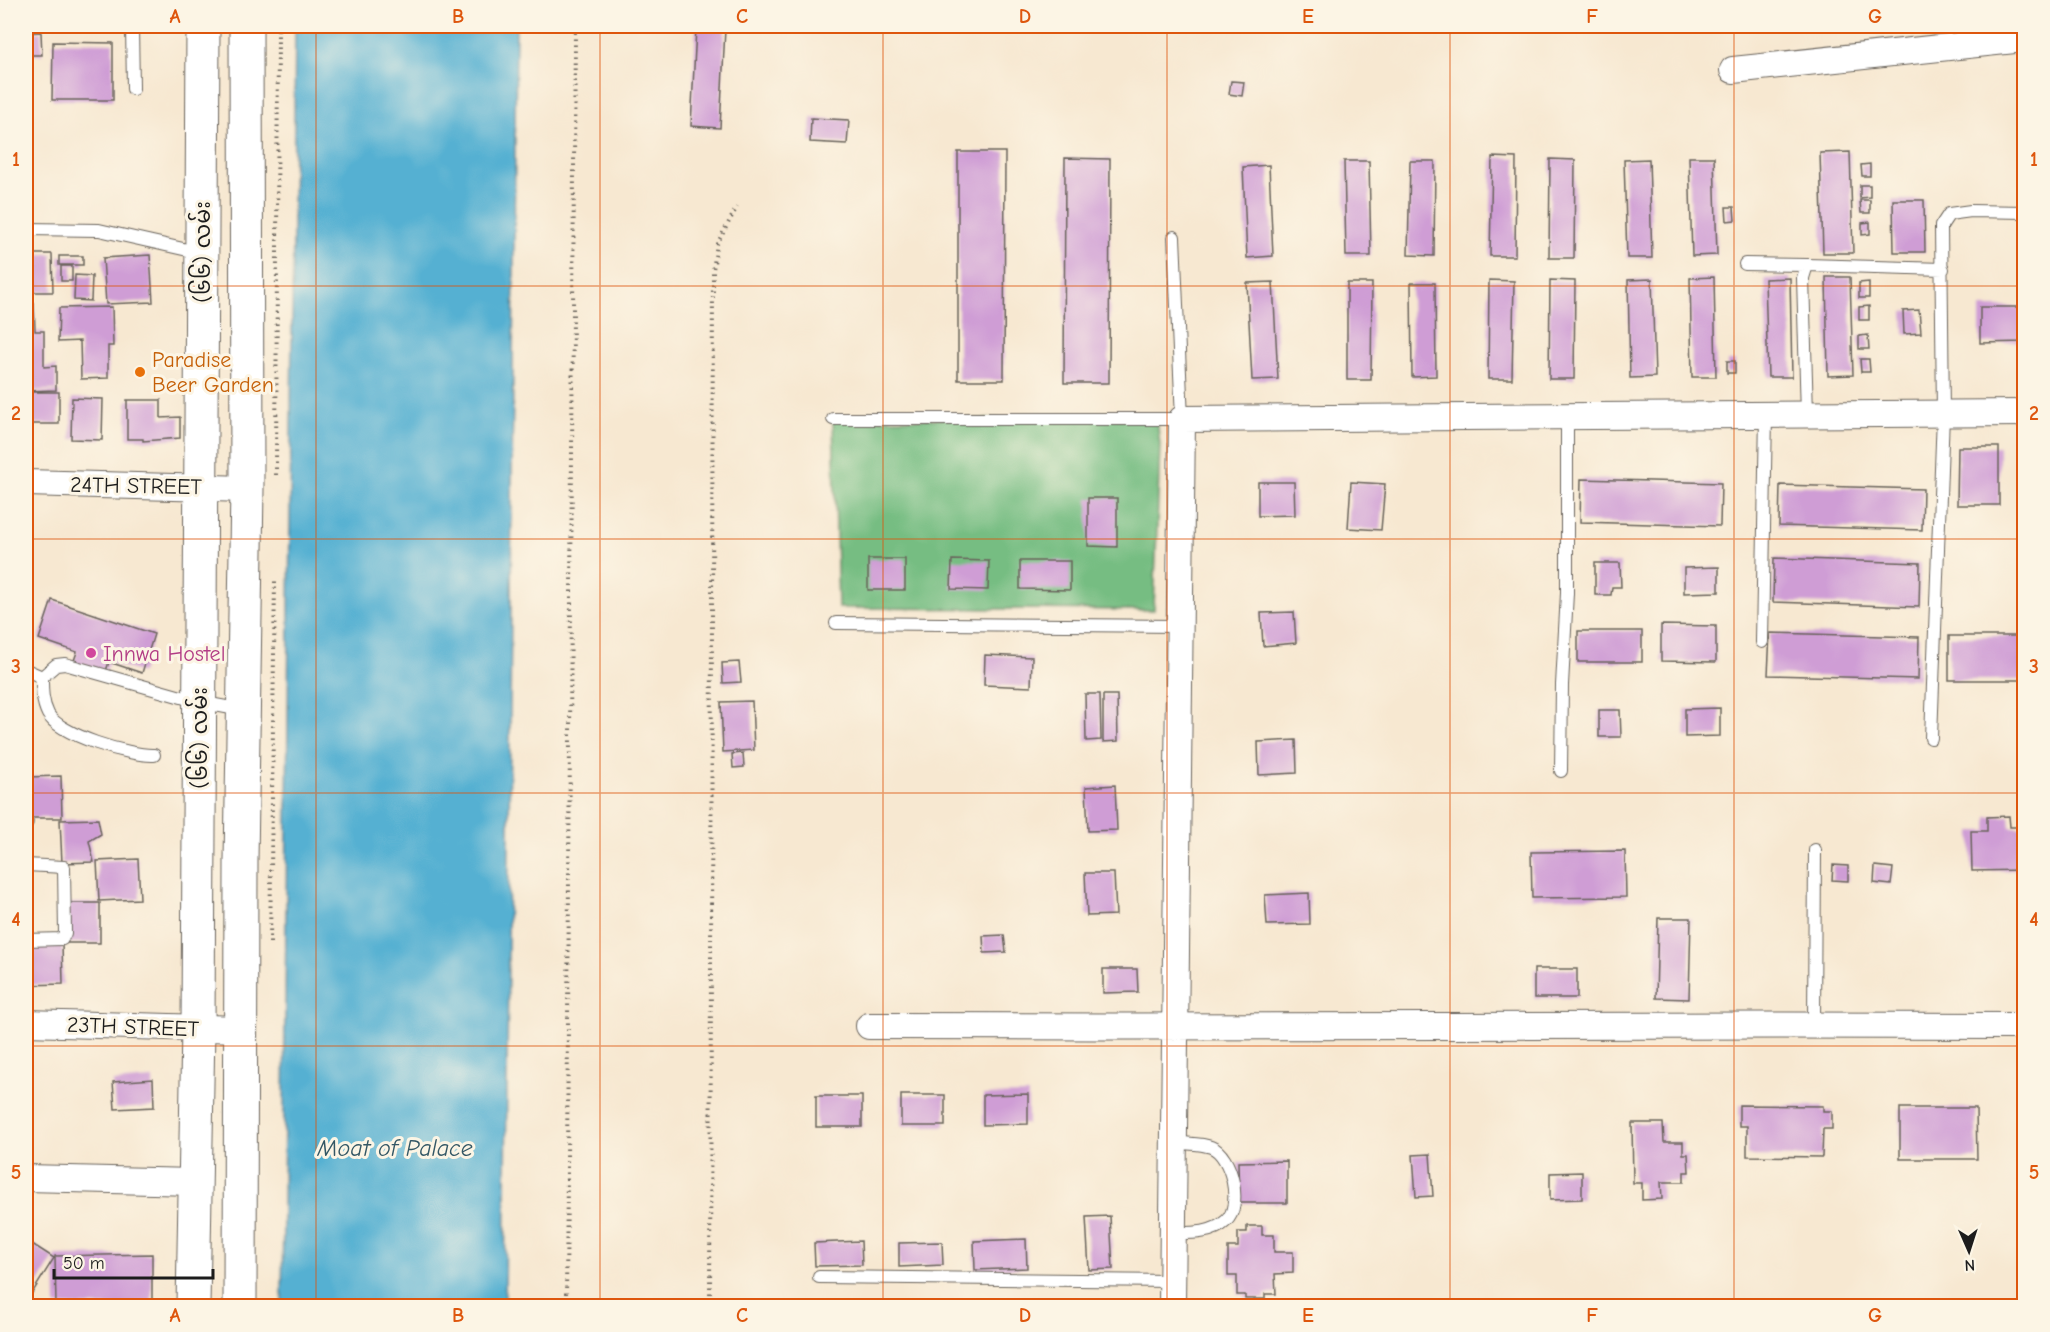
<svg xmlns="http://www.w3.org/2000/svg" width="2050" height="1332" font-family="'Comic Neue','Noto Sans Myanmar',sans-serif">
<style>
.forest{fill:#76bd82;stroke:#496c4f;stroke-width:1.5}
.water{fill:#55b0d2;stroke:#386677;stroke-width:1.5}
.building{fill:#cf9dd5}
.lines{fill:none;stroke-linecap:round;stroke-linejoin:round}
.service-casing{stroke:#69635b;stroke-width:14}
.minor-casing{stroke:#69635b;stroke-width:28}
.primary-casing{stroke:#69635b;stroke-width:35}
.path{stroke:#69635b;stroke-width:4;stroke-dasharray:1.5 4.5;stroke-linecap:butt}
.service{stroke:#fff;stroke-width:12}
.minor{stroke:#fff;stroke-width:26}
.primary{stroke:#fff;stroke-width:33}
.grid{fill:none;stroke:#de560d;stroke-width:1.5;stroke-opacity:0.55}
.food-dot{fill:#e8710a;stroke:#fcf5e5;stroke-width:2}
.hotel-dot{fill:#d1479c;stroke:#fcf5e5;stroke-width:2}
.labels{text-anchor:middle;stroke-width:6;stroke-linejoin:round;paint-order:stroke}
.street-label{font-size:22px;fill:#1c1c1c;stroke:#fcf5e5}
.food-label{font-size:22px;fill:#c56008;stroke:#fcf5e5;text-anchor:start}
.hotel-label{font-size:22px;fill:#b23c85;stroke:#fcf5e5;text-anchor:start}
.water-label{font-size:24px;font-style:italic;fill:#335765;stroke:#fcf5e5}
.neatline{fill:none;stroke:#de560d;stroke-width:2}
.grid-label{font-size:20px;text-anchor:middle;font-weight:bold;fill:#de560d}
</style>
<rect width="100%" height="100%" fill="#fcf5e5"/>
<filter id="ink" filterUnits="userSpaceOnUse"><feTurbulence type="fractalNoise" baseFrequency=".0167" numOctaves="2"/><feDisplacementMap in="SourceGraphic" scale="12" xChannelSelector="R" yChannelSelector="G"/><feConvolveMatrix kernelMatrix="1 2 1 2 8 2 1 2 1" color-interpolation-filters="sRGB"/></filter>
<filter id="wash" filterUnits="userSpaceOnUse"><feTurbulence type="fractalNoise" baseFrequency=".008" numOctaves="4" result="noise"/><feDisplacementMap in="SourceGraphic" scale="24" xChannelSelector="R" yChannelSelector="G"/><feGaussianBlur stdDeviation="1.35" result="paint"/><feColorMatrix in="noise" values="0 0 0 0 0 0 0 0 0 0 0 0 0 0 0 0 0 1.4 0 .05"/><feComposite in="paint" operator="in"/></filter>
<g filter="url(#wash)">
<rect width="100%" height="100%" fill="#f7e8d1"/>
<path class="forest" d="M 833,419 L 1157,419 L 1160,445 L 1154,610 L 838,608 Z"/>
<path class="water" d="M 295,26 L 516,26 L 505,1306 L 282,1306 Z"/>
<g id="blocks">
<path class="building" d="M 696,28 L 725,29 L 720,128 L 691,126 Z
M 41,32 L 42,55 L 29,55 L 30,79 L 26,79 L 26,33 Z
M 53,42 L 113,43 L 113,100 L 52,100 Z
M 1231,81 L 1244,82 L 1242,96 L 1229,94 Z
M 811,118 L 849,120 L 847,144 L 810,142 Z
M 958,152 L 1005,152 L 1004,380 L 958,380 Z
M 1850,152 L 1853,253 L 1823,253 L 1820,153 Z
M 1492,157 L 1516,158 L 1515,256 L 1490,256 Z
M 1689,157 L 1714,157 L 1717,255 L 1692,256 Z
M 1065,158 L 1110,159 L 1109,383 L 1064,383 Z
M 1550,159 L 1575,160 L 1574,258 L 1549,258 Z
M 1649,159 L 1652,258 L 1627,258 L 1624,160 Z
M 1344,161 L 1369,161 L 1371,256 L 1346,256 Z
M 1410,161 L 1435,161 L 1434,256 L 1408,255 Z
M 1870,164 L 1870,176 L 1862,176 L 1861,165 Z
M 1269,165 L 1273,256 L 1247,258 L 1243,167 Z
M 1860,185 L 1870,185 L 1870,197 L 1860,198 Z
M 1860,200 L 1870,200 L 1870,213 L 1861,213 Z
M 1893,200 L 1924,200 L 1925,252 L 1894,252 Z
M 1726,207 L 1734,207 L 1735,220 L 1727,221 Z
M 1870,222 L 1870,234 L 1862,235 L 1862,223 Z
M 26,254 L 52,254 L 53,292 L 26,292 Z
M 150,255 L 153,302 L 106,304 L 103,258 Z
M 59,256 L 83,256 L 83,265 L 59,265 Z
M 61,266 L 72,266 L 72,281 L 61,281 Z
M 75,275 L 92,276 L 91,301 L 74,300 Z
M 1714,277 L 1716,377 L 1692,377 L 1690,278 Z
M 1826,277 L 1850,277 L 1853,375 L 1828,376 Z
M 1790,278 L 1792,377 L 1768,377 L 1765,279 Z
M 1652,279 L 1655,377 L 1630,378 L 1628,280 Z
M 1489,280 L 1514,281 L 1512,379 L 1488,379 Z
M 1550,280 L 1575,281 L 1574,379 L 1549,379 Z
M 1273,282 L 1278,379 L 1252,380 L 1247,283 Z
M 1869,282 L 1869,298 L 1859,298 L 1859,283 Z
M 1347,283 L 1372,283 L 1371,380 L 1347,380 Z
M 1411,283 L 1435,283 L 1436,376 L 1412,377 Z
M 26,303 L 34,303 L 35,331 L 44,331 L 44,367 L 56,366 L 56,390 L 26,391 Z
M 1869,306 L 1869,320 L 1859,320 L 1859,307 Z
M 112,307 L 113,346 L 108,346 L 108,378 L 81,379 L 80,341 L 58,342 L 59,308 Z
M 1980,307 L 2024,307 L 2024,342 L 1980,343 Z
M 1919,310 L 1921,333 L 1904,334 L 1903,311 Z
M 1868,335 L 1869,349 L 1859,349 L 1859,336 Z
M 1860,359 L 1869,359 L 1870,372 L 1861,372 Z
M 1727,361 L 1735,361 L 1735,373 L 1727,373 Z
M 26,392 L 59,392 L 59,424 L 26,424 Z
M 72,398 L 103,399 L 102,440 L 71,439 Z
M 127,400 L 161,400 L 161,418 L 180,417 L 180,438 L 143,441 L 143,439 L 127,439 Z
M 1958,447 L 1999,447 L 1999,505 L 1957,505 Z
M 1581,479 L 1721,483 L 1720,526 L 1580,522 Z
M 1258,482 L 1294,482 L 1295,515 L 1258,516 Z
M 1351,482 L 1385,484 L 1381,530 L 1348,528 Z
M 1780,485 L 1923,489 L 1922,530 L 1779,526 Z
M 1088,498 L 1117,498 L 1117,547 L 1088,546 Z
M 1774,558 L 1920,563 L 1919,607 L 1773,602 Z
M 868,559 L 905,559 L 905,590 L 868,590 Z
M 952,560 L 989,561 L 988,590 L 951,589 Z
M 1020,561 L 1070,561 L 1070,590 L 1020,589 Z
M 1595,563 L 1620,563 L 1621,587 L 1612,587 L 1611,595 L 1595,595 Z
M 1719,567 L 1719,592 L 1684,593 L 1684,568 Z
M 52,600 L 154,634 L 142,673 L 109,662 L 103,680 L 71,669 L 77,652 L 39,639 Z
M 1294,612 L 1296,643 L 1263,646 L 1261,613 Z
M 1661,625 L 1716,626 L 1716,662 L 1661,661 Z
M 1578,631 L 1642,631 L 1642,662 L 1578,662 Z
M 1770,633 L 1919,637 L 1918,679 L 1768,675 Z
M 1949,636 L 2024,636 L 2024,680 L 1949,680 Z
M 985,655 L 1032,657 L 1031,687 L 984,685 Z
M 739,662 L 741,682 L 723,683 L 722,663 Z
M 1085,694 L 1100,694 L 1101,740 L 1086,741 Z
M 1103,695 L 1117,695 L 1118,741 L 1103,742 Z
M 752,701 L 754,750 L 723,752 L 721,702 Z
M 1720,708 L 1720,736 L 1685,737 L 1685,709 Z
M 1599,710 L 1620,710 L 1621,737 L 1599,737 Z
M 1296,740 L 1297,773 L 1259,775 L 1258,742 Z
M 743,753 L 744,767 L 733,768 L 732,754 Z
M 61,776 L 62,818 L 27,818 L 26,777 Z
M 1115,785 L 1117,830 L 1088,831 L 1086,787 Z
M 2009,816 L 2010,827 L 2024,827 L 2024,870 L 1972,871 L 1971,831 L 1987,831 L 1987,817 Z
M 98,819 L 101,834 L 89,841 L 94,862 L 62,863 L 60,820 Z
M 1625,851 L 1626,897 L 1532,898 L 1531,852 Z
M 138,859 L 140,899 L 99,901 L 97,861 Z
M 1833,865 L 1848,866 L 1848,881 L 1832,880 Z
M 1875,866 L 1893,868 L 1891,885 L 1874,883 Z
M 1085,873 L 1114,873 L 1116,915 L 1087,916 Z
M 1309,893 L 1310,924 L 1267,925 L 1265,895 Z
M 67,903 L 100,903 L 100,943 L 67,943 Z
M 1658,918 L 1691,918 L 1689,999 L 1656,998 Z
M 1004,935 L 1006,952 L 984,953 L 983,936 Z
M 26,943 L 62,943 L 63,984 L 26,985 Z
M 1103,969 L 1137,969 L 1138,992 L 1103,993 Z
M 1534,969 L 1577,969 L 1577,998 L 1534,998 Z
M 153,1079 L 154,1107 L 115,1109 L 113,1082 Z
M 1028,1094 L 1028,1124 L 983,1125 L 983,1095 Z
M 901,1095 L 945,1095 L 945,1126 L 901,1126 Z
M 816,1096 L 862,1096 L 862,1127 L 816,1127 Z
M 1739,1105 L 1823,1106 L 1823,1111 L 1832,1111 L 1832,1129 L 1823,1129 L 1822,1157 L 1747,1156 L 1747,1126 L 1739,1126 Z
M 1900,1108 L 1976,1108 L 1977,1159 L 1900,1159 Z
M 1632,1123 L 1663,1123 L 1664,1142 L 1683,1142 L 1683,1154 L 1688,1154 L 1689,1172 L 1684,1172 L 1684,1182 L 1661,1182 L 1662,1199 L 1642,1200 L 1642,1183 L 1633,1183 Z
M 1430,1154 L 1433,1196 L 1416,1197 L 1413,1155 Z
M 1287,1161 L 1287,1203 L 1239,1203 L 1238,1162 Z
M 1582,1172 L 1582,1199 L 1550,1200 L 1550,1173 Z
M 1110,1216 L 1113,1269 L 1089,1270 L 1086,1217 Z
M 1247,1226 L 1262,1226 L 1262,1235 L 1274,1235 L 1274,1252 L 1293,1252 L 1293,1273 L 1275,1274 L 1276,1294 L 1265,1294 L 1265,1299 L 1245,1299 L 1245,1295 L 1237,1295 L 1237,1276 L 1228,1276 L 1228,1247 L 1238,1247 L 1238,1232 L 1247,1232 Z
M 1026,1239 L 1027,1268 L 975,1270 L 974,1241 Z
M 26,1240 L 54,1258 L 29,1298 L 26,1296 Z
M 861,1241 L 862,1265 L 815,1266 L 814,1243 Z
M 942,1242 L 943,1265 L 899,1267 L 899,1243 Z
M 152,1254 L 152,1306 L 56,1306 L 55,1256 Z"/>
</g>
</g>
<g filter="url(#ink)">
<use href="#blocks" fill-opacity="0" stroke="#69635b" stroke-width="1.5"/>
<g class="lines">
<g class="service-casing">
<path id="service" d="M 132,26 L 133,89
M 26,229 L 99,230 L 201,253
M 1745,264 L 1807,265
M 1807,414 L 1803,278 L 1807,265 L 1943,269
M 833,419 L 1182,419 L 1174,237
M 836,623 L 1179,626
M 1762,642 L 1766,414
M 26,670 L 42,677
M 1931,738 L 1943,415 L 1941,226 L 1949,214 L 1971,211 L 2024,212
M 154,755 C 130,756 59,735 48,714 C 42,702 42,690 42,677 L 56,665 L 65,664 L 199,702 L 242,710
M 1561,771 L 1562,685 L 1567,593 L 1567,416
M 26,822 L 27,822
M 26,865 L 64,867 L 65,933 L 62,939 L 26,940
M 1814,1025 L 1815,850
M 1173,1233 C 1191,1233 1212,1234 1226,1221 C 1243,1206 1232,1155 1211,1147 C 1201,1143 1185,1144 1174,1142
M 819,1277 L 1172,1281
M 1172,1306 L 1195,1306"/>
</g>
<g class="minor-casing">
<path id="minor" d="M 1733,70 L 2024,39
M 26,483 L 247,489
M 26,1023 L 241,1029
M 869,1026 C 1254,1028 1639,1024 2024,1026
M 26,1178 L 195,1182
M 1172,1306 L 1182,419 L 2024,413"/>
</g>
<g class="primary-casing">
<path id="primary" d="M 193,1306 L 198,1028 L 203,26
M 240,1306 L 241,861 L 247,489 L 246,26"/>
</g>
<path class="path" d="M 276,475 L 278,26
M 270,943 L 275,581
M 566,1306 L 575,26
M 710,1306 L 713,270 L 717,244 L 737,207"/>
<use href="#service" class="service"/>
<use href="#minor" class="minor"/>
<use href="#primary" class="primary"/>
</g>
</g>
<path class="grid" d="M 316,26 L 316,1306M 600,26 L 600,1306M 883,26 L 883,1306M 1167,26 L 1167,1306M 1450,26 L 1450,1306M 1734,26 L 1734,1306M 26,286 L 2024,286M 26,539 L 2024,539M 26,793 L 2024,793M 26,1046 L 2024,1046"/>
<circle class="food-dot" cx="140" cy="372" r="6"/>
<circle class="hotel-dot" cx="91" cy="653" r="6"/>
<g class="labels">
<g class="street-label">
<text transform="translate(202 252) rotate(-90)" y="8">(၆၆) လမ်း</text>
<text transform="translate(136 485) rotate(1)" y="8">24TH STREET</text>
<text transform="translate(199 738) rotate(-90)" y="8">(၆၆) လမ်း</text>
<text transform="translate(133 1026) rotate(2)" y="8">23TH STREET</text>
</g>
<g class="food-label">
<text x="152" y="367">Paradise<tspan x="152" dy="25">Beer Garden</tspan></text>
</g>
<g class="hotel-label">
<text x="103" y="661">Innwa Hostel</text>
</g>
<g class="water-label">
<text x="395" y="1156">Moat of Palace</text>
</g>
</g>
<rect width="2050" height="1332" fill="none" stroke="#fcf5e5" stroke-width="66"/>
<g transform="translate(1969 1251) rotate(177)" stroke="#fcf5e5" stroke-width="4.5" paint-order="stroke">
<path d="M0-4.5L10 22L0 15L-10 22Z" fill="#1c1c1c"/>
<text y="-9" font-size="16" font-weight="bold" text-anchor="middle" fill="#1c1c1c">N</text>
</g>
<path d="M54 1269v9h159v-9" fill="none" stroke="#1c1c1c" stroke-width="3"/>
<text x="63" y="1269" font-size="18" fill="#1c1c1c" stroke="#fcf5e5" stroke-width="4.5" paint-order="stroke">50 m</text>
<rect x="33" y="33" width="1984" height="1266" class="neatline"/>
<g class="grid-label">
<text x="175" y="23">A</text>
<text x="458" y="23">B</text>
<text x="742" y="23">C</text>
<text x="1025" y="23">D</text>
<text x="1308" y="23">E</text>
<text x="1592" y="23">F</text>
<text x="1875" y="23">G</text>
<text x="16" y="166">1</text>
<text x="2034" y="166">1</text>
<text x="16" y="420">2</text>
<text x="2034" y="420">2</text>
<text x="16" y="673">3</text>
<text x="2034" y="673">3</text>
<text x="16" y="926">4</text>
<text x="2034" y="926">4</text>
<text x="16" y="1179">5</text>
<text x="2034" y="1179">5</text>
<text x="175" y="1322">A</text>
<text x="458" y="1322">B</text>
<text x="742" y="1322">C</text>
<text x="1025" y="1322">D</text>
<text x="1308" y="1322">E</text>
<text x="1592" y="1322">F</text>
<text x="1875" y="1322">G</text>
</g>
</svg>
